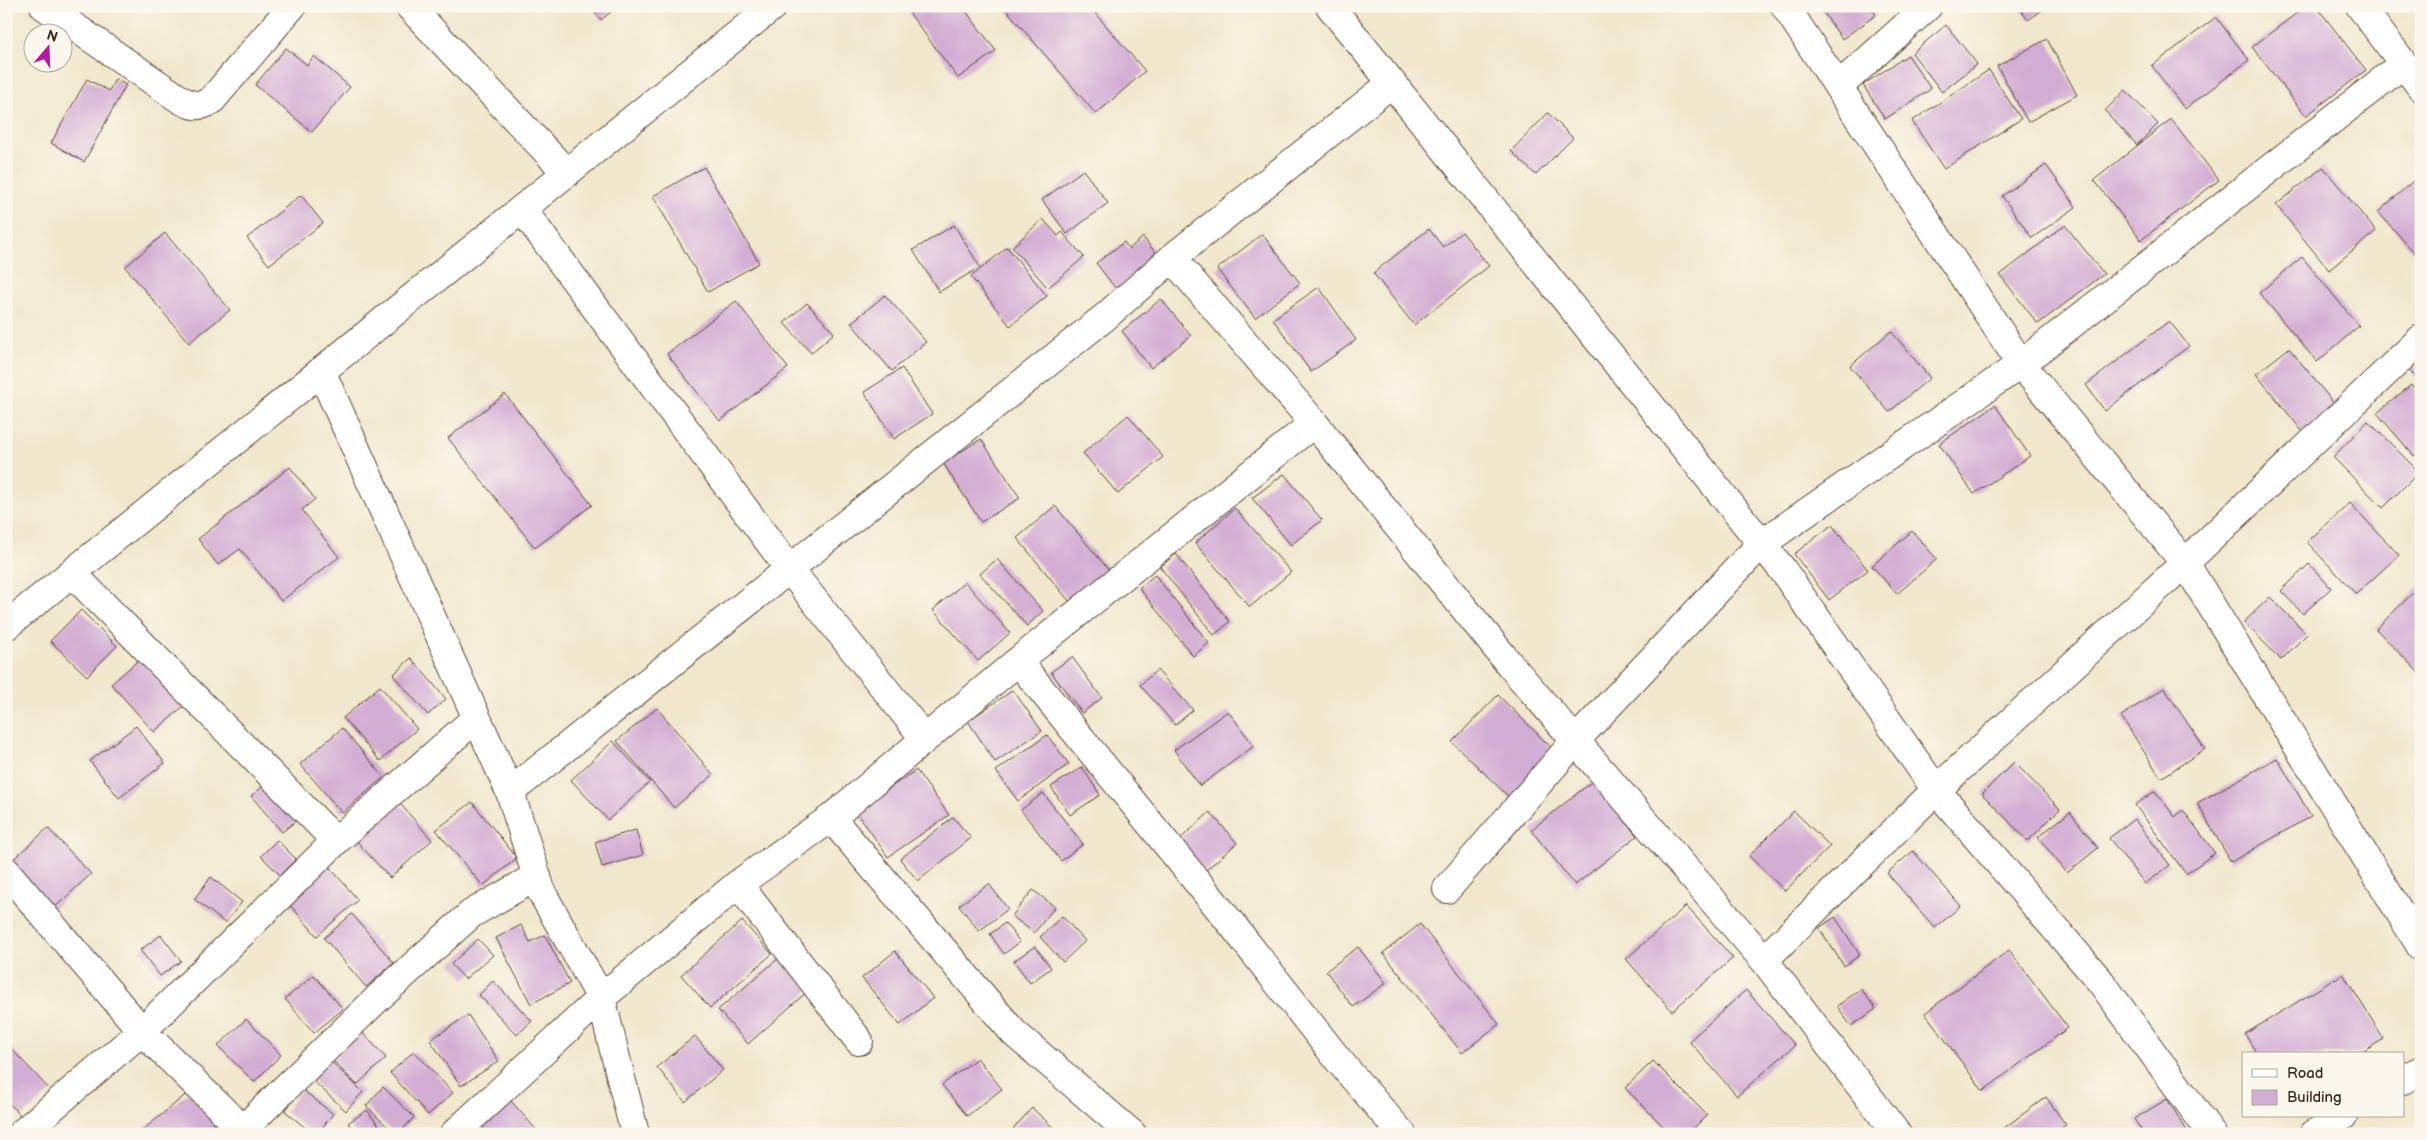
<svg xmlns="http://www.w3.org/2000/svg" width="2427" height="1140" font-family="'Balsamiq Sans',sans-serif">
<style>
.building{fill:#d3aed4}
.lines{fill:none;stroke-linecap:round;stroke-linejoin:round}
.street-casing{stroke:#564638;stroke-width:30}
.primary-casing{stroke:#564638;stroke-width:30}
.street{stroke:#fff;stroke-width:28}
.primary{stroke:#fff;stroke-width:28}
</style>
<rect width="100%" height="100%" fill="#fbf7ec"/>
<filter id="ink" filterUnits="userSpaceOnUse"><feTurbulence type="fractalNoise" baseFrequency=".02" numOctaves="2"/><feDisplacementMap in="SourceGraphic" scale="10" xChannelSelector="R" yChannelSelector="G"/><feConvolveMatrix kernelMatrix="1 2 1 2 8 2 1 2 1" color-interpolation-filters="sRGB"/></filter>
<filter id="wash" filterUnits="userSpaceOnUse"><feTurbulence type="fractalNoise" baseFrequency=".0096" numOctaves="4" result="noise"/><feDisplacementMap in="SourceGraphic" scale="20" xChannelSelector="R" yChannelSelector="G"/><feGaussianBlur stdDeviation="1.12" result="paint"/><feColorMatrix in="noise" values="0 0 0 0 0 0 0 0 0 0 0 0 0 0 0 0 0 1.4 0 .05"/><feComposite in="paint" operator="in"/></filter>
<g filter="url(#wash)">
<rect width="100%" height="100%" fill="#f0e7cc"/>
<g id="blocks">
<path class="building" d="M 591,6 L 618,6 L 601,20 Z
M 904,6 L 962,6 L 996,51 L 958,78 Z
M 1003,6 L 1089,6 L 1145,71 L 1096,114 Z
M 1819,6 L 1870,6 L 1876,15 L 1842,39 Z
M 2018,6 L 2043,6 L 2044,9 L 2028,20 Z
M 2306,6 L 2316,6 L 2366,70 L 2306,116 L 2252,47 Z
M 2216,17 L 2249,60 L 2185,109 L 2152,66 Z
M 1946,25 L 1977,64 L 1942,92 L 1912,53 Z
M 2047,39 L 2077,95 L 2028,122 L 1997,66 Z
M 286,48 L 307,65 L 314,56 L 350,87 L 312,132 L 255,85 Z
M 1908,55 L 1931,89 L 1885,119 L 1863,85 Z
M 1989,70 L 2021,119 L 1944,169 L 1912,121 Z
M 87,79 L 109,91 L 115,79 L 126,85 L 84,162 L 51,143 Z
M 2125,90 L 2158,124 L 2137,145 L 2105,111 Z
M 1548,113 L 1573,138 L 1536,175 L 1511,151 Z
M 2171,119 L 2219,180 L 2141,240 L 2094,180 Z
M 2046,165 L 2076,207 L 2032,238 L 2002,196 Z
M 704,167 L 759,263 L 708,292 L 653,196 Z
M 2323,167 L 2376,231 L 2329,270 L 2276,205 Z
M 1083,170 L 1108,203 L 1067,234 L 1042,200 Z
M 2421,174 L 2421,260 L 2378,212 Z
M 301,195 L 323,223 L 269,265 L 247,238 Z
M 1043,219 L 1058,236 L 1062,232 L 1084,257 L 1048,288 L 1012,247 Z
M 954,225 L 980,267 L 939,292 L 913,250 Z
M 2065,225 L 2104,274 L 2038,324 L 2000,275 Z
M 1429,229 L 1443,247 L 1462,232 L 1489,266 L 1414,325 L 1373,273 Z
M 165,233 L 230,310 L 189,343 L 125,267 Z
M 1262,234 L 1300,283 L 1255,318 L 1217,269 Z
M 1143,237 L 1162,261 L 1119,293 L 1096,263 L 1124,242 L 1129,249 Z
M 1007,247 L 1047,296 L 1010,326 L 971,277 Z
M 2302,257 L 2359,326 L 2317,362 L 2259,293 Z
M 1319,287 L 1356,340 L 1311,372 L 1273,319 Z
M 885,295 L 926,342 L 892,371 L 851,323 Z
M 1161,299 L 1191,336 L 1151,368 L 1122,331 Z
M 736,301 L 788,368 L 720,421 L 667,354 Z
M 807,303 L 834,333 L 811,353 L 784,323 Z
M 2169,321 L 2189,346 L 2105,411 L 2086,385 Z
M 1891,331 L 1930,378 L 1889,412 L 1850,366 Z
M 2289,348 L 2336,406 L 2303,432 L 2256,374 Z
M 2421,359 L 2421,383 L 2409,370 Z
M 902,368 L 932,414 L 894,439 L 864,392 Z
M 2411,385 L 2421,395 L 2421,451 L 2414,456 L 2377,413 Z
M 505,394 L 592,505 L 535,548 L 448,438 Z
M 1995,405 L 2030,456 L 1974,494 L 1939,444 Z
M 1128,415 L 1163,457 L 1118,494 L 1083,453 Z
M 2368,421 L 2419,472 L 2383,508 L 2333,457 Z
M 981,439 L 1020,498 L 981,522 L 943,463 Z
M 290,467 L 315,499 L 302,510 L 339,557 L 281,601 L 240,549 L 218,565 L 198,539 Z
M 1284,474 L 1322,520 L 1291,545 L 1252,498 Z
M 2350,503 L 2399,555 L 2356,594 L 2307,542 Z
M 1055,506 L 1109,570 L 1070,602 L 1017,538 Z
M 1235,508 L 1291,572 L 1250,607 L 1195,543 Z
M 1832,525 L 1868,570 L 1829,600 L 1794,554 Z
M 1912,531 L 1937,559 L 1897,594 L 1872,566 Z
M 1176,554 L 1230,622 L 1214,635 L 1160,567 Z
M 997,559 L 1043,611 L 1027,626 L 980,574 Z
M 2309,564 L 2331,588 L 2303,614 L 2281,591 Z
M 1155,575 L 1209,643 L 1193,656 L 1139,588 Z
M 965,582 L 1010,633 L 978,661 L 933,610 Z
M 2421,585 L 2421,675 L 2376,629 Z
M 2270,597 L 2307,634 L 2281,660 L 2244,622 Z
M 81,610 L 117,646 L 87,676 L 50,641 Z
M 1072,657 L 1102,698 L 1082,713 L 1051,672 Z
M 141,658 L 184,706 L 154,732 L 111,684 Z
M 411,658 L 446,699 L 428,715 L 393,675 Z
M 1157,670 L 1193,710 L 1175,725 L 1140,685 Z
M 380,686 L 417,729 L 380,761 L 343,718 Z
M 2164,688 L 2205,749 L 2161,778 L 2121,716 Z
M 1013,690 L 1042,731 L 995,762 L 968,721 Z
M 1498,695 L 1559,755 L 1513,801 L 1452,742 Z
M 657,708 L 713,775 L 674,808 L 617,741 Z
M 1228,711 L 1254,746 L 1200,786 L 1174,750 Z
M 136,726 L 165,763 L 119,798 L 90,761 Z
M 342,728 L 384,777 L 342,813 L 300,764 Z
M 1047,735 L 1069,764 L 1018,801 L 996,771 Z
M 613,741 L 650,782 L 608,820 L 571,780 Z
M 2277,758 L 2311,816 L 2231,862 L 2197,803 Z
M 2014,762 L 2060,809 L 2028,841 L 1982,794 Z
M 1082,767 L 1100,795 L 1070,815 L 1051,787 Z
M 916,770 L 949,815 L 888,857 L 856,811 Z
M 271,780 L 302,816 L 282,832 L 251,796 Z
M 1593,781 L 1637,836 L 1575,885 L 1531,830 Z
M 2155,791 L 2175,817 L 2183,810 L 2215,853 L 2186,874 L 2135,805 Z
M 1043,793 L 1083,844 L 1061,861 L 1021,810 Z
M 395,798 L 432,840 L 390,878 L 352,836 Z
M 472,802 L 517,858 L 483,886 L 436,830 Z
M 1794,811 L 1830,846 L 1785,891 L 1749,856 Z
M 1210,812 L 1237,843 L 1205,871 L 1178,841 Z
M 2070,812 L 2098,848 L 2067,873 L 2038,837 Z
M 953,817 L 971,838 L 918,881 L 900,859 Z
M 2134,819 L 2170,865 L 2145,884 L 2109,838 Z
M 48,828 L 91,874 L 51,911 L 8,864 Z
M 636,830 L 643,855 L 602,867 L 595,842 Z
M 277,840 L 296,859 L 280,875 L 261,856 Z
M 1913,851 L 1961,906 L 1935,928 L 1887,873 Z
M 326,863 L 358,900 L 317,936 L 285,899 Z
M 211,877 L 242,902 L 225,923 L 194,899 Z
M 989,884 L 1008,909 L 979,931 L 959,905 Z
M 1033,890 L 1055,907 L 1034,933 L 1012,916 Z
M 1686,906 L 1733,958 L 1672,1011 L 1626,959 Z
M 352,914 L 394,963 L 366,987 L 324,938 Z
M 1062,916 L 1085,941 L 1063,962 L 1040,937 Z
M 1835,917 L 1860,955 L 1844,966 L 1819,928 Z
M 742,921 L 772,954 L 710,1008 L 681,975 Z
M 1005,923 L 1020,942 L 1004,954 L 990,934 Z
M 1420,924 L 1499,1024 L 1462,1053 L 1383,953 Z
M 521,925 L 530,942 L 545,935 L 570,983 L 531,1004 L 496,938 Z
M 161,935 L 181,961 L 160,976 L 140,950 Z
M 478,939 L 493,955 L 465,979 L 451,964 Z
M 1035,946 L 1051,968 L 1030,983 L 1014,961 Z
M 1358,947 L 1386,983 L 1353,1007 L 1326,971 Z
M 2009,950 L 2068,1028 L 1983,1091 L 1925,1013 Z
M 895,951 L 933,998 L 900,1025 L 862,978 Z
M 780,957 L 809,990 L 748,1044 L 718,1010 Z
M 2343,974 L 2384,1039 L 2359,1054 L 2257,1054 L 2245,1034 Z
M 314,975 L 343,1009 L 314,1033 L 285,999 Z
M 493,981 L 532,1021 L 517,1035 L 479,995 Z
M 1861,989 L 1876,1009 L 1851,1026 L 1837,1006 Z
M 1746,990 L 1795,1045 L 1737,1096 L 1689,1041 Z
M 468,1015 L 499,1061 L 461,1086 L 430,1040 Z
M 246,1019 L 281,1055 L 254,1082 L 218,1046 Z
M 361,1031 L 386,1058 L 357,1085 L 332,1060 Z
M 695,1036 L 723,1070 L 685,1102 L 657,1067 Z
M 8,1045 L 51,1091 L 22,1117 L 6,1100 Z
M 414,1051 L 453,1093 L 428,1115 L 390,1073 Z
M 326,1057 L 363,1092 L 346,1111 L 308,1076 Z
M 977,1058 L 1002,1089 L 967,1116 L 942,1085 Z
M 1653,1061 L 1707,1115 L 1688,1134 L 1671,1134 L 1625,1088 Z
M 383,1087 L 414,1117 L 399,1134 L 395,1134 L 366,1106 Z
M 302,1089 L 333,1114 L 317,1134 L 313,1134 L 285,1111 Z
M 189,1092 L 221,1132 L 138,1134 Z
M 2046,1097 L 2066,1125 L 2054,1134 L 1996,1134 Z
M 2167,1099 L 2189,1134 L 2144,1134 L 2134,1119 Z
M 511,1101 L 540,1134 L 489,1134 L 483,1127 Z
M 1032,1108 L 1060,1134 L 1019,1134 L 1013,1129 Z
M 367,1110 L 385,1134 L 356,1134 L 348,1123 Z"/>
</g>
</g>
<g filter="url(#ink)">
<use href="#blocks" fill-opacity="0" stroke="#564638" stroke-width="1"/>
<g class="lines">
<g class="street-casing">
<path id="street" d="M 44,6 L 178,98 C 191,106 198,108 211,101 L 292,6
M 409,6 L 567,173
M 1330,6 L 1782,569 L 1936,790 L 2185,563 L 2421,339
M 1785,6 L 2021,364 L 2185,563 L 2421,947
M 2360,6 L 2421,87
M 1838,87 L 1928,6
M 522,209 L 790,570 L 925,739 L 1018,661 L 1314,423 L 1511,666 L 1764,960
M 1172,258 L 1314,423
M 321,371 L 510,792 L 542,893 L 601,998 L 738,884 L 831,818 L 925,739
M 72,573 L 336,841 L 475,719
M 1018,661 L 1234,927 L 1340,1062 L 1402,1134
M 510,792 L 1105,317 L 1172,258 L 1392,83
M 831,818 L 1014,1033 L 1132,1134
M 6,871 L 142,1031 L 247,1134
M 738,884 L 859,1041
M 1447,889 L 1575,741 L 1761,544 L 2021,364 L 2402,65
M 2403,1080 L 2421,1070
M 21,1134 L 142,1031 L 336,841
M 238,1134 L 379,997 L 471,914 L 537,876
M 454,1134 L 601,998 L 635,1134
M 1897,1134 L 1764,960 L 1936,790 L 2101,982 L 2212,1134
M 2314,1134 L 2343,1116"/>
</g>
<g class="primary-casing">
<path id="primary" d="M 6,626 L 773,6"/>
</g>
<use href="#street" class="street"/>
<use href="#primary" class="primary"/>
</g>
</g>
<rect width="2427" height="1140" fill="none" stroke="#fbf7ec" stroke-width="25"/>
<rect x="2242" y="1052" width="162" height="65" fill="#fbf7ec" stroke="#aea59a"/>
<rect x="2252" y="1069" width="25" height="8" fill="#ffffff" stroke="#aea59a"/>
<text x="2287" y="1078" font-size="15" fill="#3b2a1e">Road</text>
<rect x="2252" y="1090" width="25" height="15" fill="#d3aed4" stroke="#aea59a"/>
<text x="2287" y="1102" font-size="15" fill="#3b2a1e">Building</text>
<g transform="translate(48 48) rotate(19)"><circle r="24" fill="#fbf7ec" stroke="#aea59a"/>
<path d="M0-4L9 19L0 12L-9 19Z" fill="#b5179e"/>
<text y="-8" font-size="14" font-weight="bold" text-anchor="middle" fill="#3b2a1e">N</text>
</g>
</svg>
